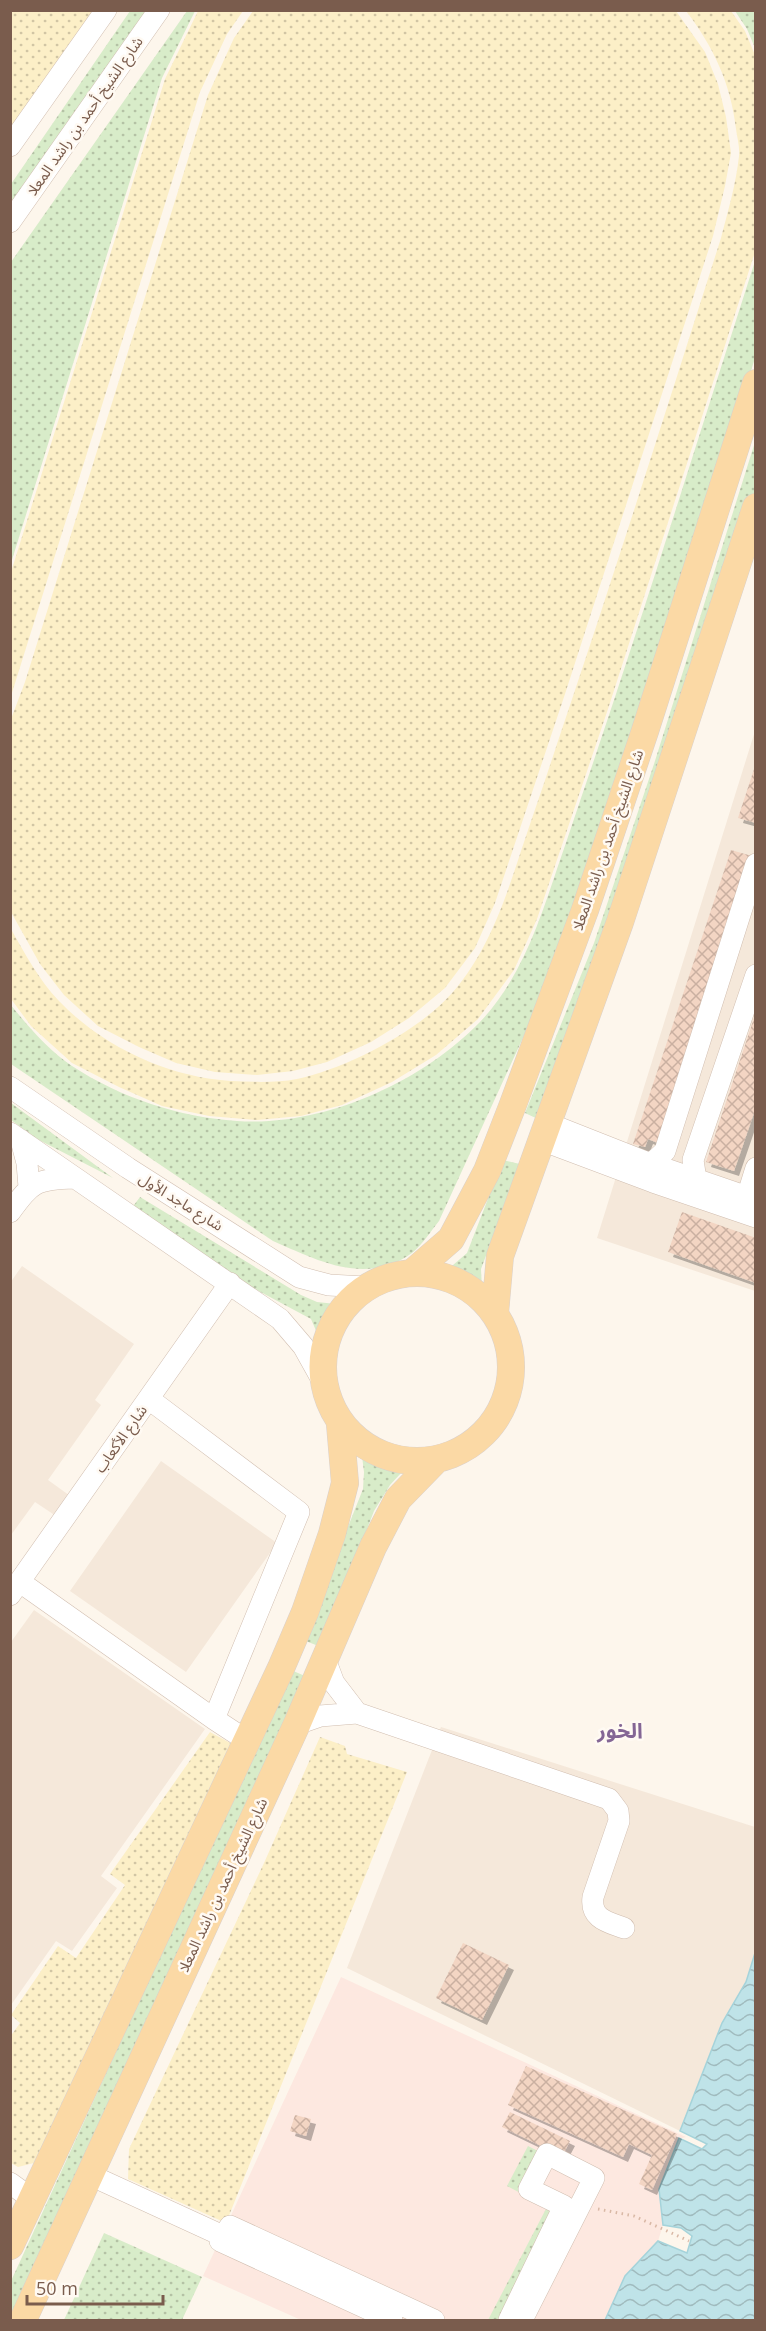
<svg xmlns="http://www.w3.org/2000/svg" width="766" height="2331" font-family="'Open Sans','Noto Sans Arabic',sans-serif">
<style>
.residential{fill:#f5e8da}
.commercial{fill:#fde8e0}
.grass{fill:url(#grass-dots)}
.sand{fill:url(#sand-dots)}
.water{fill:url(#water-waves);stroke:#a5d3da;stroke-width:1.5}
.building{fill:url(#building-cross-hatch);filter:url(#shadow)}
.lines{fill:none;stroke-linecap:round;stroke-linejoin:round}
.minor-casing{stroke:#d1beb0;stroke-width:22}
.major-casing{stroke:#dad1cd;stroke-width:28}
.path{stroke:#d9b8a5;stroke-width:3;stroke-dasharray:1.5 4.5;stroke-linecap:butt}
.minor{stroke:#fff;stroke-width:21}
.major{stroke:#fbd9a5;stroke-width:27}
.labels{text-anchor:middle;stroke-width:5;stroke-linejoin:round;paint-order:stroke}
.street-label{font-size:15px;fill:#7a5c4d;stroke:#fffaf3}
.district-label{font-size:21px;font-weight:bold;fill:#846695;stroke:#fffaf3}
</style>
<defs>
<pattern id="grass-dots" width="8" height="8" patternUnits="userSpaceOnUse" patternTransform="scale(1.5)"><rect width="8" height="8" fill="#d8ecc9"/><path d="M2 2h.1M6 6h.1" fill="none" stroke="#b4c2a5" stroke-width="1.8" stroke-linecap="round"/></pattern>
<pattern id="sand-dots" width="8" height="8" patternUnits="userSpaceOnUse" patternTransform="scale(1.5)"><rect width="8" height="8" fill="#fcefc7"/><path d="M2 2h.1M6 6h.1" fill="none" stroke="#d1c5a4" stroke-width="1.8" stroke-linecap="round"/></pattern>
<pattern id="water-waves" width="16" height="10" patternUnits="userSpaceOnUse" patternTransform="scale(1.5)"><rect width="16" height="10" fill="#bfe3e8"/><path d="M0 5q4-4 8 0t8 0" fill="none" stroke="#a0bbbe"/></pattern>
<pattern id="building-cross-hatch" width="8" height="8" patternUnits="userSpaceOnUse" patternTransform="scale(1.5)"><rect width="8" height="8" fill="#f3d5c3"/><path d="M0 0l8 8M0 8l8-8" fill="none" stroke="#cab0a1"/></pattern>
<filter id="shadow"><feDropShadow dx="5" dy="5" stdDeviation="0" flood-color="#0004"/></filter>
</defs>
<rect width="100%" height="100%" fill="#fdf6ec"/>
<path class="residential" d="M 755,731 L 755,1291 L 597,1238 Z
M 22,1266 L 134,1344 L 95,1400 L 101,1405 L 48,1480 L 73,1498 L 59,1518 L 35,1502 L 11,1535 L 10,1283 Z
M 161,1461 L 277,1543 L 186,1672 L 70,1591 Z
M 34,1610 L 205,1729 L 101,1876 L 117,1888 L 72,1951 L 56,1941 L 11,2005 L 11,1642 Z
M 441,1727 L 755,1827 L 755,1953 L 746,1982 L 733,2006 L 680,2131 L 347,1968 Z"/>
<path class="commercial" d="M 341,1977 L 686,2137 L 679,2139 L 659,2189 L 663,2225 L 658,2241 L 625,2276 L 605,2320 L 301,2320 L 203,2276 Z"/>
<path class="grass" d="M 130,11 L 150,11 L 11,212 L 11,184 Z
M 187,11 L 195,11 L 162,78 L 11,563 L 11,262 Z
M 735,11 L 755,11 L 755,48 L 747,29 Z
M 755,261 L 755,358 L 582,909 L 439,1221 C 431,1231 422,1245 412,1253 C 366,1286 319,1261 273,1241 L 11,1064 L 10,1004 C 28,1026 48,1050 72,1066 C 121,1098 179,1117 237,1121 C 322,1127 421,1083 480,1022 C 521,979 540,920 558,866 C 570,832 581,797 593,763 C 649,597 701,429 755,261 Z
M 755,442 L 755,499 L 540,1120 L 525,1113 L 594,943 L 654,764 Z
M 11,1103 L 113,1178 L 37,1139 L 11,1120 Z
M 503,1160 L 520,1164 L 481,1269 L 482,1289 L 459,1274 L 446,1271 L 467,1253 Z
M 140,1197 L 301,1295 L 317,1302 L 336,1304 L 317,1333 L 311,1319 L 206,1263 L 131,1209 Z
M 362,1456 C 375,1466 386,1470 402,1472 L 390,1485 L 374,1511 L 321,1647 L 303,1640 L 363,1489 L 364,1472 Z
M 291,1670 L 305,1676 L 11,2320 L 11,2281 Z
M 528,2146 L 542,2153 L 525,2186 L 565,2206 L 505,2320 L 488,2320 L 547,2207 L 507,2186 Z
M 104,2233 L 202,2277 L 182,2320 L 64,2320 Z"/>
<path class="sand" d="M 11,11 L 95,11 L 11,131 Z
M 198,11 L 243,11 L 227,34 L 200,92 L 11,696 L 11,572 L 165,79 Z
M 253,11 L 676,11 L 705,52 L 718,84 L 726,117 L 731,153 L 725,186 L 713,236 L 565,694 L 495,903 L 475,948 L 445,988 L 409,1018 L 371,1042 L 327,1062 L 293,1071 L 257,1075 L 215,1072 L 176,1063 L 139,1047 L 98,1026 L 64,995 L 40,964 L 11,912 L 11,719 L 25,682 L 208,95 L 234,38 Z
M 686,11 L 731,11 L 745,31 L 755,55 L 755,252 L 608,709 L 537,919 L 514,970 L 478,1019 L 436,1055 L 392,1082 L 342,1105 L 301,1116 L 257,1120 L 209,1116 L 162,1106 L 119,1087 L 72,1063 L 31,1026 L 11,999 L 11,929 C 25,954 39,980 59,1001 C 103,1047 168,1077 231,1081 C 253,1082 276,1083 297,1079 C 348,1068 419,1031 453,992 C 489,950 505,900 522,848 C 533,815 545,781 556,747 C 613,578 667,408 721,238 C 728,211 736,184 739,156 C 740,147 737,137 736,129 C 731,84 713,46 686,11 Z
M 210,1732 L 232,1744 L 42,2161 L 18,2167 L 11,2163 L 10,2037 L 20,2023 L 11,2015 L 58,1946 L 76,1958 L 125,1885 L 110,1874 Z
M 320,1737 L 345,1746 L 347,1754 L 407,1772 L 226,2223 L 128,2179 L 129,2149 L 264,1863 Z"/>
<path class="water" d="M 755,1953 L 755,2320 L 605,2320 L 625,2276 L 658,2241 L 687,2253 L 692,2236 L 681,2228 L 663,2225 L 659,2189 L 679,2138 L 702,2149 L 707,2144 L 680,2131 L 722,2023 L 746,1982 Z"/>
<path class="building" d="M 756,763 L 756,823 L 738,818 Z
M 731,850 L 752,856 L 658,1143 L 648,1139 L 645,1147 L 633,1144 Z
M 755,1015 L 756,1107 L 734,1171 L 706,1162 Z
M 682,1212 L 756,1238 L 756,1283 L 668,1252 Z
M 463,1943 L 509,1965 L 482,2020 L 436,1998 Z
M 526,2066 L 677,2134 L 652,2190 L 639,2184 L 652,2155 L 629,2144 L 623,2157 L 508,2105 Z
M 510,2112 L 570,2141 L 562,2156 L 502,2127 Z
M 295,2115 L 311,2119 L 306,2136 L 290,2131 Z"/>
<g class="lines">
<g class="minor-casing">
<path id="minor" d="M 10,146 L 106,10
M 10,222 L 159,10
M 10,1087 L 128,1168 L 299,1277 L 329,1285 L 365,1287
M 547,1123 L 651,1164 L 756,1200
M 10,1133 L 280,1319 L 303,1346 L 322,1380
M 21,1140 L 27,1163 L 29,1187
M 541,1140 L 653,1182 L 756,1217
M 651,1164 L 665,1151 L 756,864
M 696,1180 L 693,1160 L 756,975
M 747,1197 L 756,1168
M 10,1212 C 32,1182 36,1179 74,1178
M 149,1399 L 299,1512 L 214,1719
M 20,1582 L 214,1719 L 246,1740
M 10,1595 L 230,1283
M 325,1659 L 334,1683 L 357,1713
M 297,1724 L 320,1716 L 357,1713 L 609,1799 L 618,1811 L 619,1821 L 593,1897 C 590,1919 608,1922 624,1928
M 90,2175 L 236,2242
M 10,2183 L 32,2199
M 392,2320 L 220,2241 L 230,2226 L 434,2320
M 509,2320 L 564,2206 L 529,2189 L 547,2154 L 594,2178 L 522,2320"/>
</g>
<g class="major-casing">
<path id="major" d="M 413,1272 L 451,1239 L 487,1171 L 512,1107 L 585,910 L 645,731 L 756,383
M323 1367a94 94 0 1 1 188 0a94 94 0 1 1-188 0Z
M 495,1313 L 500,1256 L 620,922 L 756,507
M 10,2246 L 281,1668 L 305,1612 L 332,1534 L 345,1483 L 340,1424
M 23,2320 L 297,1724 L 373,1547 L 398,1499 L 436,1460"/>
</g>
<path class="path" d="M 598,2209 L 634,2216 L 689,2241"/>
<use href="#minor" class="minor"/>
<use href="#major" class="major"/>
</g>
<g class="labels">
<g class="street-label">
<text transform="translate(85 116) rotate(-55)" y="5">شارع الشيخ أحمد بن راشد المعلا</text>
<text transform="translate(608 840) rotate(-71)" y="5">شارع الشيخ أحمد بن راشد المعلا</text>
<text transform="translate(181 1202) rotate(32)" y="5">شارع ماجد الأول</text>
<text transform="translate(121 1439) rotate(-55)" y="5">شارع الأكعاب</text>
<text transform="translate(223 1885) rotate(-65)" y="5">شارع الشيخ أحمد بن راشد المعلا</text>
</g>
<g class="district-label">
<text x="620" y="1738">الخور</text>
</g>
</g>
<rect width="766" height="2331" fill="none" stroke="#7a5c4d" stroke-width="24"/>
<path d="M27 2295v9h136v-9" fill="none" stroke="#7a5c4d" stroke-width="3"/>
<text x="36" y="2295" font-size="18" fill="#7a5c4d" stroke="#fffaf3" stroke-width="4.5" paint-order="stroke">50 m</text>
</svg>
